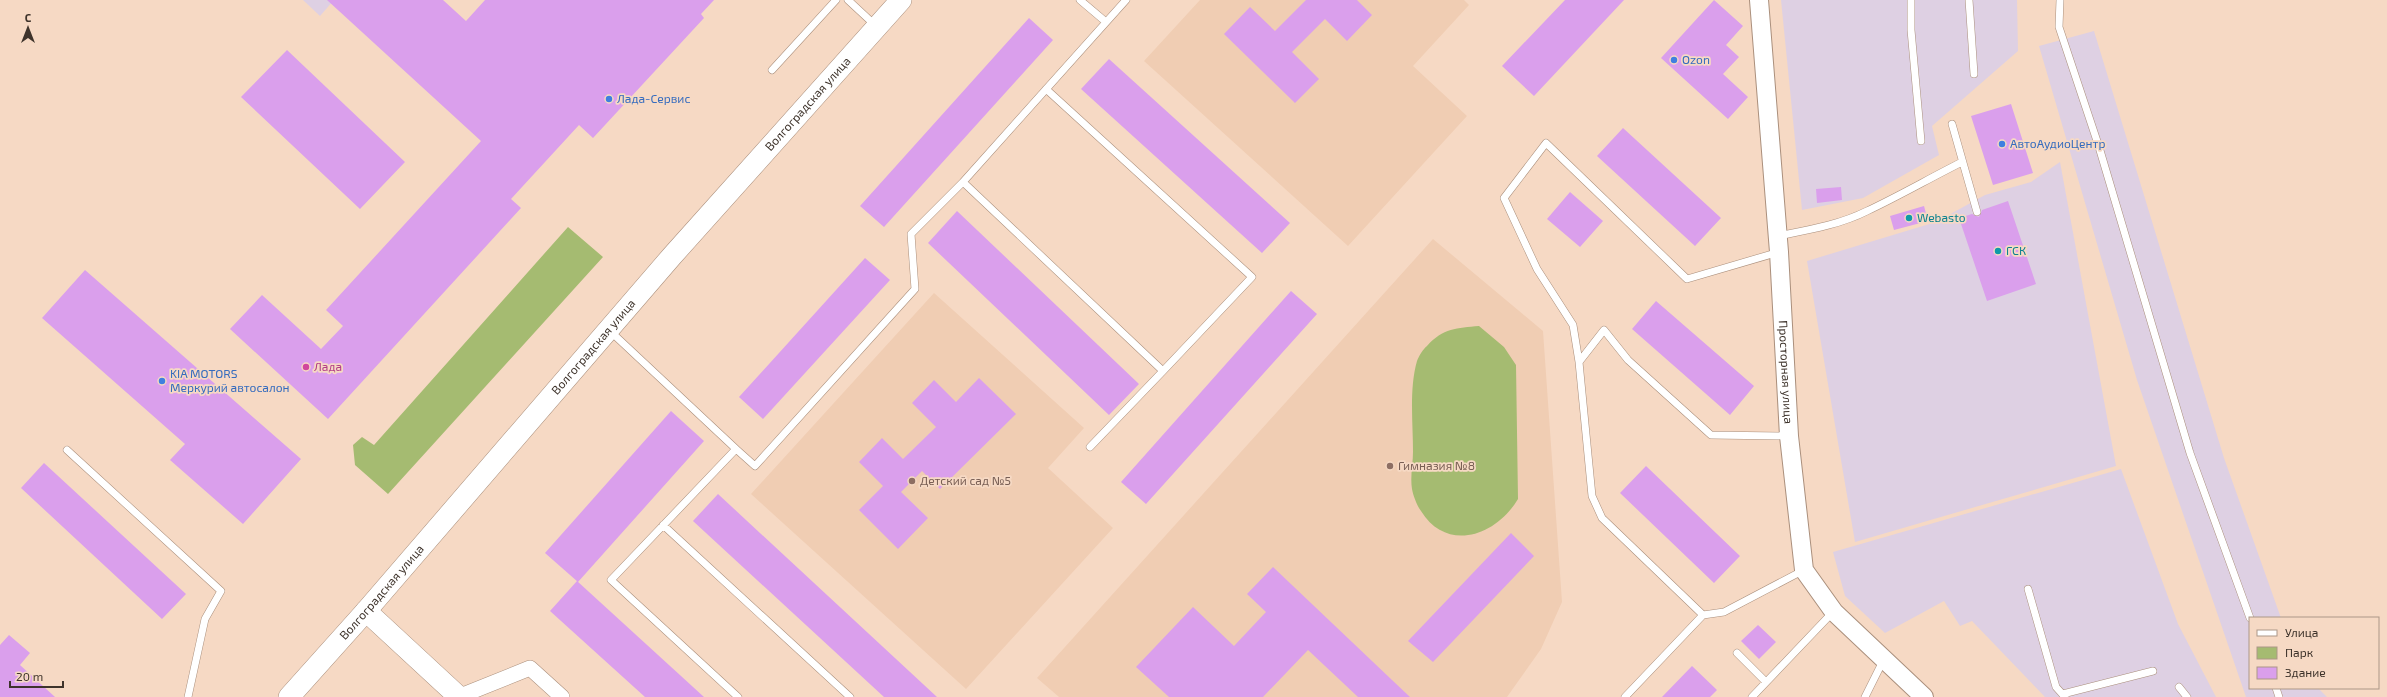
<svg xmlns="http://www.w3.org/2000/svg" width="2387" height="697" font-family="'Exo 2',sans-serif">
<style>
.industrial{fill:#ded0e3}
.built{fill:#f0cdb3}
.green{fill:#a5bb71}
.building{fill:#da9fec}
.lines{fill:none;stroke-linecap:round;stroke-linejoin:round}
.service-casing{stroke:#aa8f7c;stroke-width:8}
.minor-casing{stroke:#aa8f7c;stroke-width:16}
.tertiary-casing{stroke:#aa8f7c;stroke-width:20}
.secondary-casing{stroke:#aa8f7c;stroke-width:22}
.service{stroke:#fff;stroke-width:7}
.minor{stroke:#fff;stroke-width:15}
.tertiary{stroke:#fff;stroke-width:18}
.secondary{stroke:#fff;stroke-width:21}
.shop-dot{fill:#3f7fe0;stroke:#f6d9c4;stroke-width:1.5}
.culture-dot{fill:#0f9aa8;stroke:#f6d9c4;stroke-width:1.5}
.hotel-dot{fill:#d1479c;stroke:#f6d9c4;stroke-width:1.5}
.education-dot{fill:#8d6e63;stroke:#f6d9c4;stroke-width:1.5}
.labels{text-anchor:middle;stroke-width:3.5;stroke-linejoin:round;paint-order:stroke}
.shop-label{font-size:12px;fill:#366cbe;stroke:#f6d9c4;text-anchor:start}
.street-label{font-size:12px;fill:#3e332b;stroke:#f6d9c4}
.culture-label{font-size:12px;fill:#0d838f;stroke:#f6d9c4;text-anchor:start}
.hotel-label{font-size:12px;fill:#b23c85;stroke:#f6d9c4;text-anchor:start}
.education-label{font-size:12px;fill:#785e54;stroke:#f6d9c4;text-anchor:start}
</style>
<rect width="100%" height="100%" fill="#f6d9c4"/>
<path class="industrial" d="M 303,0 L 334,0 L 320,16 Z
M 1781,0 L 2017,0 L 2018,51 L 1932,126 L 1939,155 L 1863,198 L 1802,210 Z
M 2094,31 L 2224,458 L 2281,618 L 2250,618 L 2250,688 L 2318,688 L 2327,697 L 2246,697 L 2137,380 L 2039,46 Z
M 2060,162 L 2116,466 L 1855,542 L 1807,261 L 1936,222 L 1985,195 L 2031,182 Z
M 2121,469 L 2178,624 L 2216,697 L 2045,697 L 1972,621 L 1960,626 L 1944,601 L 1885,633 L 1845,596 L 1833,552 Z"/>
<path class="built" d="M 1200,0 L 1464,0 L 1469,5 L 1413,66 L 1467,116 L 1348,246 L 1144,61 Z
M 1433,239 L 1543,331 L 1562,602 L 1541,649 L 1507,697 L 1059,697 L 1037,678 Z
M 934,293 L 1084,428 L 1048,468 L 1113,528 L 966,689 L 751,494 Z"/>
<path class="green" d="M 568,227 L 603,257 L 388,494 L 355,465 L 353,445 L 362,437 L 374,445 Z
M 1479,326 L 1504,347 L 1516,365 L 1518,499 C 1496,536 1447,553 1421,511 C 1417,506 1413,495 1412,489 C 1410,477 1413,463 1413,452 C 1413,423 1409,389 1417,361 C 1419,356 1423,349 1427,346 C 1443,328 1457,328 1479,326 Z"/>
<path class="building" d="M 327,0 L 443,0 L 466,21 L 485,0 L 714,0 L 701,14 L 704,18 L 593,138 L 579,125 L 511,199 L 521,208 L 328,419 L 230,329 L 262,295 L 321,349 L 343,326 L 326,310 L 481,141 Z
M 1306,0 L 1357,0 L 1372,15 L 1347,41 L 1325,19 L 1292,52 L 1319,79 L 1295,103 L 1224,34 L 1250,7 L 1275,31 Z
M 1565,0 L 1624,0 L 1534,96 L 1502,66 Z
M 1714,0 L 1743,26 L 1726,45 L 1739,57 L 1723,74 L 1748,97 L 1728,119 L 1661,58 Z
M 1029,18 L 1053,40 L 884,227 L 860,206 Z
M 287,50 L 405,162 L 360,209 L 241,97 Z
M 1109,59 L 1290,223 L 1262,253 L 1081,89 Z
M 2011,104 L 2033,173 L 1993,185 L 1971,116 Z
M 1623,128 L 1721,218 L 1695,246 L 1597,156 Z
M 1841,187 L 1842,200 L 1817,203 L 1816,189 Z
M 1570,192 L 1603,221 L 1580,247 L 1547,219 Z
M 2008,201 L 2036,284 L 1987,301 L 1959,218 L 1972,214 L 1979,217 L 1982,210 Z
M 1924,206 L 1928,221 L 1894,230 L 1890,216 Z
M 957,211 L 1139,384 L 1109,415 L 928,243 Z
M 865,258 L 890,280 L 763,419 L 739,397 Z
M 85,270 L 301,459 L 243,524 L 170,460 L 185,444 L 42,318 Z
M 1291,291 L 1317,314 L 1146,504 L 1121,482 Z
M 1656,301 L 1754,386 L 1730,415 L 1632,329 Z
M 979,378 L 1016,414 L 940,489 L 922,471 L 901,492 L 928,518 L 898,549 L 859,510 L 883,486 L 859,462 L 882,438 L 903,459 L 936,427 L 912,403 L 934,380 L 956,402 Z
M 671,411 L 704,441 L 578,582 L 545,553 Z
M 44,463 L 186,594 L 162,619 L 21,488 Z
M 1646,466 L 1740,556 L 1714,583 L 1620,493 Z
M 718,494 L 937,697 L 884,697 L 693,521 Z
M 1511,533 L 1534,556 L 1433,662 L 1408,641 Z
M 1273,567 L 1392,680 L 1410,697 L 1358,697 L 1308,650 L 1263,697 L 1169,697 L 1136,667 L 1193,607 L 1234,646 L 1266,612 L 1247,594 Z
M 577,581 L 704,697 L 645,697 L 550,611 Z
M 1758,625 L 1776,642 L 1759,659 L 1741,641 Z
M 9,635 L 30,653 L 20,665 L 55,697 L 0,697 L 0,645 Z
M 1692,666 L 1717,690 L 1710,697 L 1662,697 Z"/>
<g class="lines">
<g class="service-casing">
<path id="service" d="M 848,0 L 876,26
M 1080,0 L 1106,22
M 1911,0 L 1911,30 L 1921,141
M 1969,0 L 1974,74
M 2060,0 L 2059,27 L 2099,147 L 2190,453 L 2250,618
M 772,70 L 836,0
M 1046,89 L 1252,277 L 1163,371 L 963,182 L 1126,0
M 1952,124 L 1977,212
M 1778,236 C 1808,230 1839,225 1867,211 C 1899,196 1930,178 1962,162
M 610,331 L 736,449 L 611,580 L 738,697
M 1579,362 L 1573,325 L 1537,269 L 1504,198 L 1546,143 L 1687,279 L 1779,252
M 1090,447 L 1163,371
M 736,449 L 755,466 L 915,289 L 911,234 L 963,182
M 67,450 L 221,591 L 205,619 L 188,697
M 663,525 L 850,697
M 2028,589 L 2056,687 L 2065,697
M 1703,615 L 1724,612 L 1804,570
M 1737,653 L 1766,682
M 2179,687 L 2187,697
M 2276,688 L 2279,697
M 2063,694 L 2153,671
M 1625,697 L 1703,615 L 1602,518 L 1592,496 L 1579,362 L 1604,330 L 1628,360 L 1711,435 L 1789,436
M 1752,697 L 1833,612
M 1865,697 L 1884,659"/>
</g>
<g class="minor-casing">
<path id="minor" d="M 458,697 L 530,668 L 562,697"/>
</g>
<g class="tertiary-casing">
<g id="tertiary">
<path id="s1" d="M 1759,0 L 1779,252 L 1789,436 L 1804,570 L 1834,612 L 1924,697"/>
</g>
</g>
<g class="secondary-casing">
<g id="secondary">
<path d="M 366,611 L 459,697"/>
<path id="s2" d="M 289,697 L 366,611 L 672,256 L 901,0"/>
</g>
</g>
<use href="#service" class="service"/>
<use href="#minor" class="minor"/>
<use href="#tertiary" class="tertiary"/>
<use href="#secondary" class="secondary"/>
</g>
<g class="shop-dot">
<circle cx="1674" cy="60" r="4"/>
<circle cx="609" cy="99" r="4"/>
<circle cx="2002" cy="144" r="4"/>
<circle cx="162" cy="381" r="4"/>
</g>
<g class="culture-dot">
<circle cx="1909" cy="218" r="4"/>
<circle cx="1998" cy="251" r="4"/>
</g>
<circle class="hotel-dot" cx="306" cy="367" r="4"/>
<g class="education-dot">
<circle cx="1390" cy="466" r="4"/>
<circle cx="912" cy="481" r="4"/>
</g>
<g class="labels">
<g class="shop-label">
<text x="1682" y="64">Ozon</text>
<text x="617" y="103">Лада-Сервис</text>
<text x="2010" y="148">АвтоАудиоЦентр</text>
<text x="170" y="378">KIA MOTORS<tspan x="170" dy="14">Меркурий автосалон</tspan></text>
</g>
<g class="street-label">
<text dy="4" stroke="none"><textPath href="#s2" startOffset="788">Волгоградская улица</textPath></text>
<text dy="4" stroke="none"><textPath href="#s2" startOffset="464">Волгоградская улица</textPath></text>
<text dy="4" stroke="none"><textPath href="#s1" startOffset="373">Просторная улица</textPath></text>
<text dy="4" stroke="none"><textPath href="#s2" startOffset="140">Волгоградская улица</textPath></text>
</g>
<g class="culture-label">
<text x="1917" y="222">Webasto</text>
<text x="2006" y="255">ГСК</text>
</g>
<g class="hotel-label">
<text x="314" y="371">Лада</text>
</g>
<g class="education-label">
<text x="1398" y="470">Гимназия №8</text>
<text x="920" y="485">Детский сад №5</text>
</g>
</g>
<rect x="2249" y="617" width="130" height="72" fill="#f6d9c4" stroke="#ac9787"/>
<rect x="2257" y="630" width="20" height="6" fill="#ffffff" stroke="#ac9787"/>
<text x="2285" y="637" font-size="12" fill="#3e332b">Улица</text>
<rect x="2257" y="647" width="20" height="12" fill="#a5bb71" stroke="#ac9787"/>
<text x="2285" y="657" font-size="12" fill="#3e332b">Парк</text>
<rect x="2257" y="667" width="20" height="12" fill="#da9fec" stroke="#ac9787"/>
<text x="2285" y="677" font-size="12" fill="#3e332b">Здание</text>
<g transform="translate(28 28)" stroke="#f6d9c4" stroke-width="3" paint-order="stroke">
<path d="M0-3L7 15L0 10L-7 15Z" fill="#3e332b"/>
<text y="-6" font-size="11" font-weight="bold" text-anchor="middle" fill="#3e332b">С</text>
</g>
<path d="M10 681v6h53v-6" fill="none" stroke="#3e332b" stroke-width="2"/>
<text x="16" y="681" font-size="12" fill="#3e332b" stroke="#f6d9c4" stroke-width="3" paint-order="stroke">20 m</text>
</svg>
